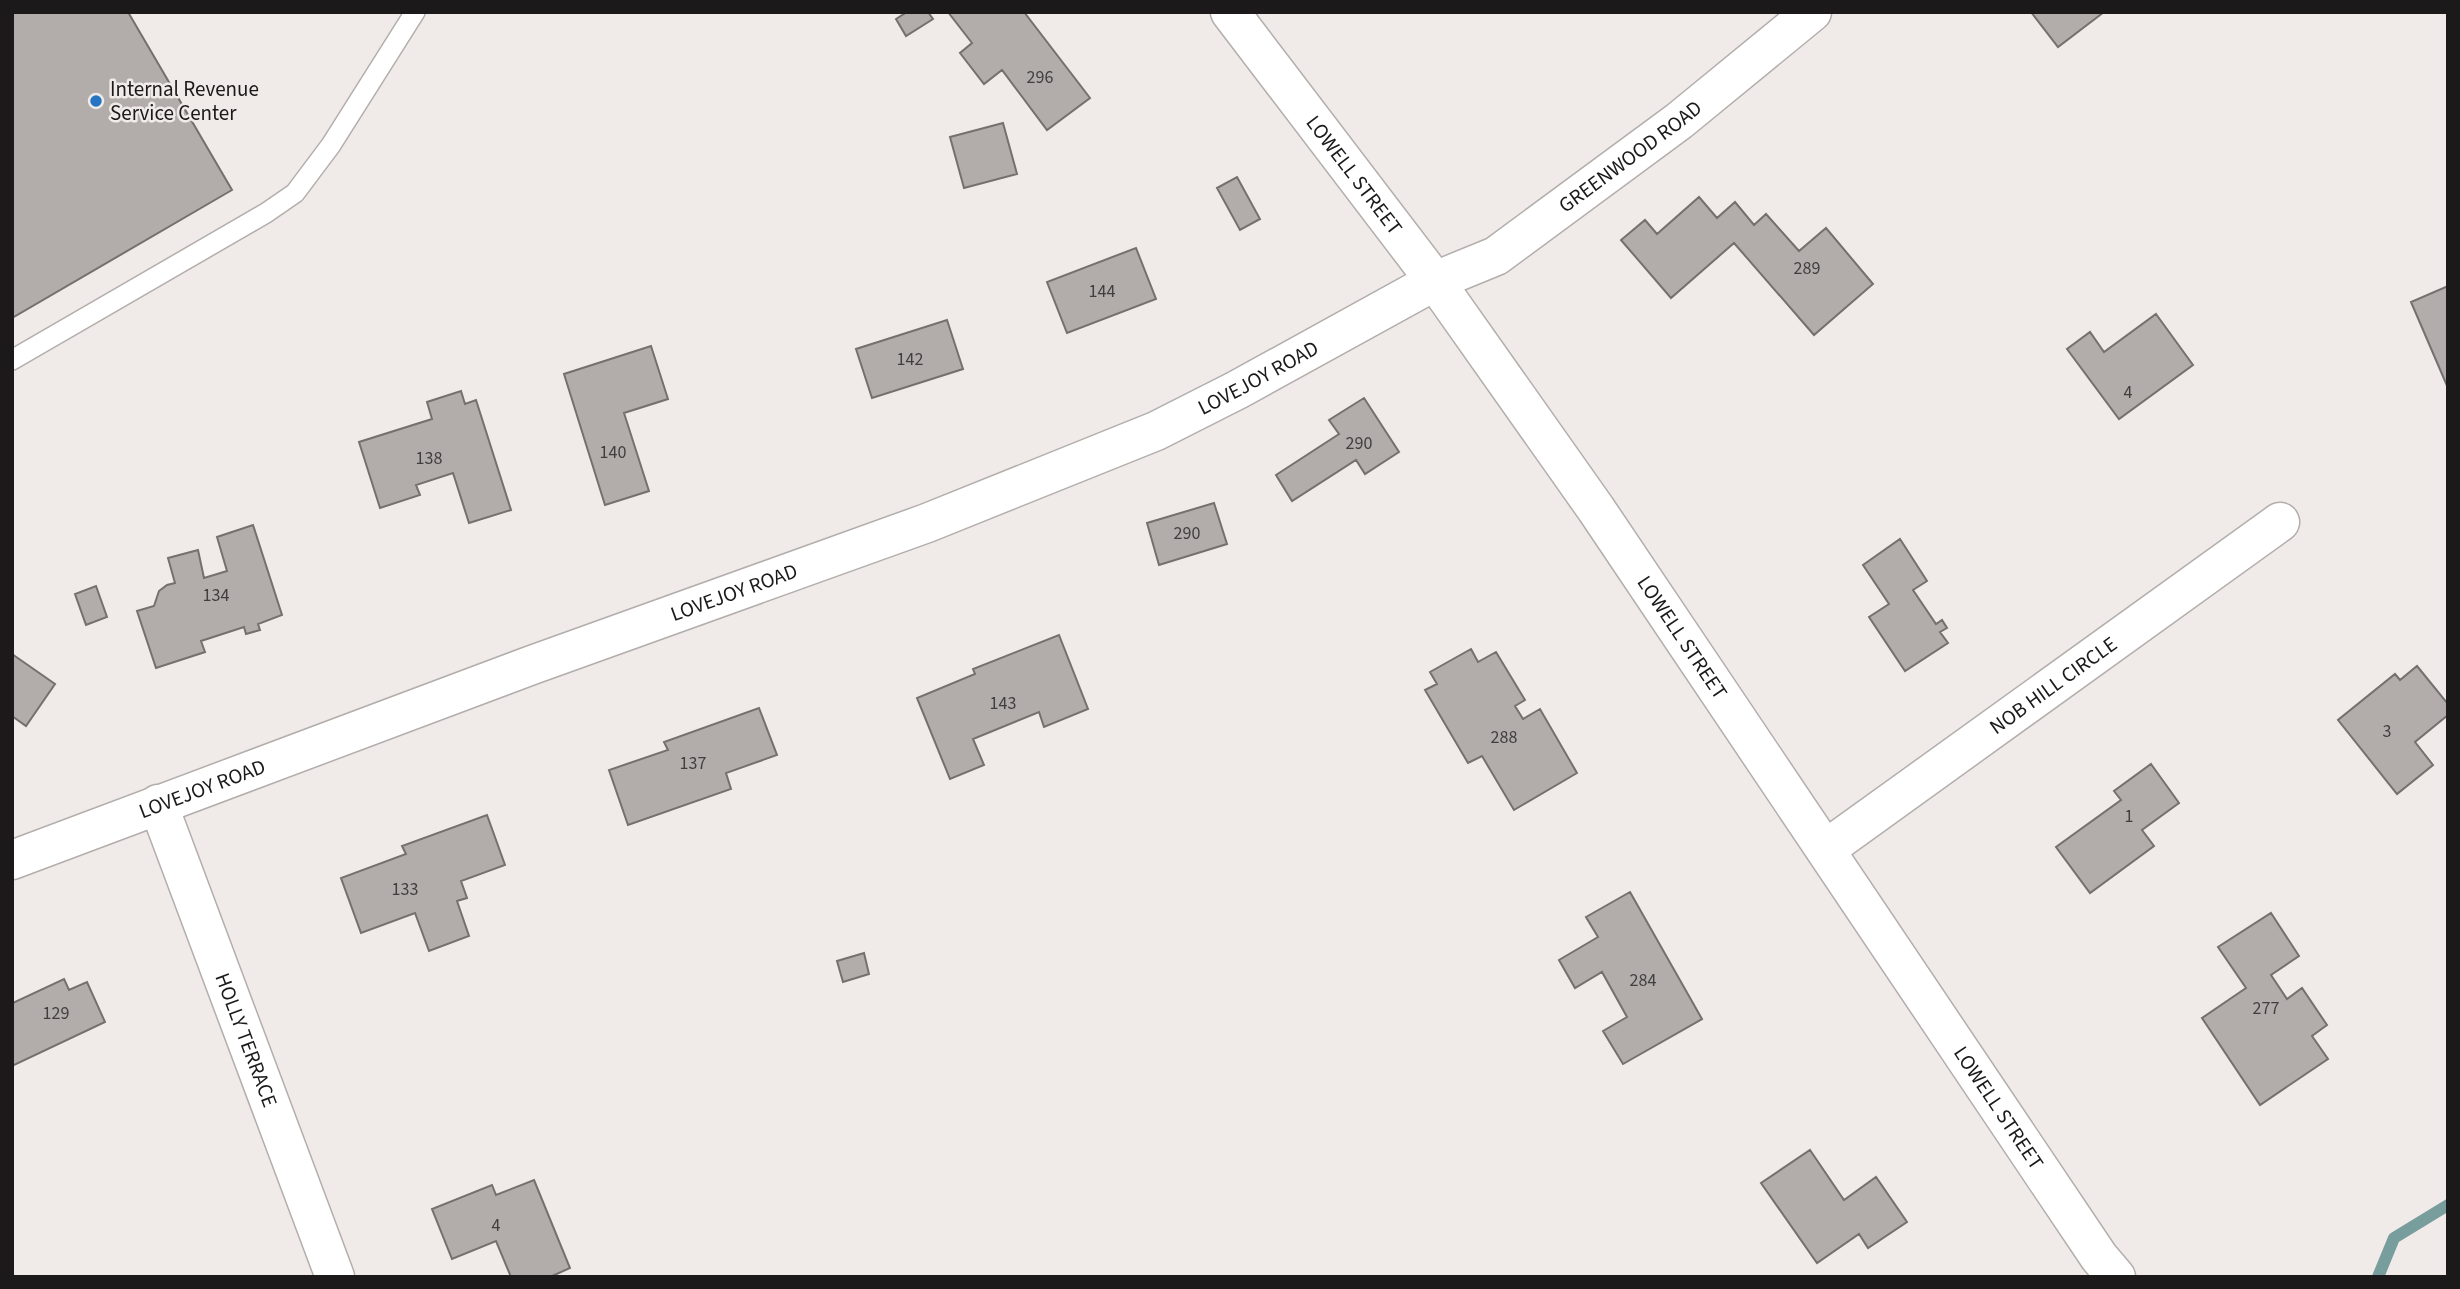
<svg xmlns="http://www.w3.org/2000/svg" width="2460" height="1289" font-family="'Source Sans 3',sans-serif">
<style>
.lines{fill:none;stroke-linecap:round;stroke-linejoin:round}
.stream{stroke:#789d9d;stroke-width:12}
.building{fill:#b2adab;stroke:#75706e;stroke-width:2}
.service-casing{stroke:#b3aeac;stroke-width:22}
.minor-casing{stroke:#b3aeac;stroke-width:41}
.tertiary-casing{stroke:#b3aeac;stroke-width:41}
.secondary-casing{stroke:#b3aeac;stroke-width:41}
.service{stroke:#fff;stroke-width:19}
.minor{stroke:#fff;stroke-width:38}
.tertiary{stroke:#fff;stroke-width:38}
.secondary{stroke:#fff;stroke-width:38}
.poi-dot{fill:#2675c4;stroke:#f0ebe8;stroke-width:2.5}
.labels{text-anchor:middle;stroke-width:5;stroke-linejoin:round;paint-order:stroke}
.number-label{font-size:18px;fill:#413e3e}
.poi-label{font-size:21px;fill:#1b1919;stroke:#f0ebe8;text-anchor:start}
.street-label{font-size:21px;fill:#1b1919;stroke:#f0ebe8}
</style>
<rect width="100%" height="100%" fill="#f0ebe8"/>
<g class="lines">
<path class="stream" d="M 2378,1277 L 2394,1238 L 2448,1205"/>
</g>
<path class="building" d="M 12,12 L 128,12 L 232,190 L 12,318 Z
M 907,12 L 928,12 L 933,19 L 906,36 L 896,19 Z
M 948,12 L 1024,12 L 1090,98 L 1047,130 L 1002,70 L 984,84 L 960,53 L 972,43 Z
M 2031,12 L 2104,12 L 2058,47 Z
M 1003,123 L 1017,174 L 964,188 L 950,137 Z
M 1237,177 L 1260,219 L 1240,230 L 1217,188 Z
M 1699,197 L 1717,218 L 1735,202 L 1754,225 L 1766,214 L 1799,251 L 1826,228 L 1873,284 L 1814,335 L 1734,243 L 1671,298 L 1621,240 L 1645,220 L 1657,234 Z
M 1136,248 L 1156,299 L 1067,333 L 1047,282 Z
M 2448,286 L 2448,388 L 2411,302 Z
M 2156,314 L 2193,365 L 2119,419 L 2067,349 L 2090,332 L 2104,352 Z
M 947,320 L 963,369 L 872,398 L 856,349 Z
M 651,346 L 668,399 L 624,413 L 649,491 L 605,505 L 564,374 Z
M 461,391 L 465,404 L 476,400 L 511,510 L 469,523 L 453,473 L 416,485 L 420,495 L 380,508 L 359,442 L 432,419 L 427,402 Z
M 1364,398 L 1399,452 L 1365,474 L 1356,460 L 1292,501 L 1276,475 L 1339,434 L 1329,420 Z
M 1214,503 L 1227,544 L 1159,565 L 1147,523 Z
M 253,525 L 282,615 L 258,624 L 260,630 L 246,634 L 244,627 L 201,641 L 205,652 L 156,668 L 137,611 L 154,606 L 159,591 L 167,585 L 175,583 L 168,558 L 198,550 L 204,578 L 227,571 L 217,537 Z
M 1900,539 L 1927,581 L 1913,590 L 1936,624 L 1942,620 L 1947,628 L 1940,632 L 1948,643 L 1905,671 L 1869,617 L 1889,604 L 1863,565 Z
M 96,586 L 107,617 L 86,625 L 75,594 Z
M 1059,635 L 1088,709 L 1044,727 L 1039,712 L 973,739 L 984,765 L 950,779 L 917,698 L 975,674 L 973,669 Z
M 1471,649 L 1478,662 L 1496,652 L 1525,700 L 1515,706 L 1523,719 L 1540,709 L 1577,773 L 1514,810 L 1482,756 L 1468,763 L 1425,690 L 1437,684 L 1430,672 Z
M 12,654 L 55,684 L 26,726 L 12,716 Z
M 2417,666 L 2448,704 L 2448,715 L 2415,742 L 2433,765 L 2397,794 L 2338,720 L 2395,674 L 2400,680 Z
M 759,708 L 777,755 L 726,773 L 731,789 L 628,825 L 609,770 L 668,750 L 664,742 Z
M 2151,764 L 2179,803 L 2142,830 L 2154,846 L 2090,893 L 2056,847 L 2121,800 L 2114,791 Z
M 487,815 L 505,865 L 461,881 L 467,898 L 457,901 L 469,936 L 429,951 L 415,913 L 361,933 L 341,878 L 406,854 L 402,846 Z
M 1630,892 L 1702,1019 L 1623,1064 L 1603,1031 L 1627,1017 L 1602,972 L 1575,988 L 1559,960 L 1598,937 L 1586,917 Z
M 2271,913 L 2299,956 L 2271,975 L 2287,999 L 2302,988 L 2327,1025 L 2312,1036 L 2328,1059 L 2260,1105 L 2202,1018 L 2246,988 L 2218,947 Z
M 864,953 L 869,974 L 843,982 L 837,961 Z
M 64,979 L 69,990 L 87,982 L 105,1022 L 12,1066 L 12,1001 L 13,1003 Z
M 1810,1150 L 1844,1200 L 1876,1177 L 1907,1222 L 1868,1248 L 1859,1234 L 1817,1263 L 1761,1183 Z
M 534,1180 L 570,1268 L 550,1277 L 511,1277 L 496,1241 L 452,1259 L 432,1209 L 492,1185 L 496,1195 Z"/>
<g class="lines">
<g class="service-casing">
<path id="service" d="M 12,360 L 266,213 L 295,193 L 331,145 L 415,12"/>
</g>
<g class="minor-casing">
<g id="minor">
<path id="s1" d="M 158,804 L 335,1277"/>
<path id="s2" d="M 1826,849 L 2280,522"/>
</g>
</g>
<g class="tertiary-casing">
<g id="tertiary">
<path id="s3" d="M 1435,281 L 1496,256 L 1679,121 L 1812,12"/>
</g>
</g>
<g class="secondary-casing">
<g id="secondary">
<path id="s4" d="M 1230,12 L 1435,281 L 1596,509 L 2099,1257 L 2116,1277"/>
<path id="s5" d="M 12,860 L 532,665 L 927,523 L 1156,431 L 1237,390 L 1435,281"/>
</g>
</g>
<use href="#service" class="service"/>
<use href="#minor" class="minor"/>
<use href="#tertiary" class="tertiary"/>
<use href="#secondary" class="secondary"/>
</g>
<circle class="poi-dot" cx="96" cy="101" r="7"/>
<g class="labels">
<g class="number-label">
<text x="1040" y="83">296</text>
<text x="1807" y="274">289</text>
<text x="1102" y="297">144</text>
<text x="910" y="365">142</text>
<text x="2128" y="398">4</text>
<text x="1359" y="449">290</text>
<text x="613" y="458">140</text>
<text x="429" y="464">138</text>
<text x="1187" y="539">290</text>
<text x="216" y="601">134</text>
<text x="1003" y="709">143</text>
<text x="2387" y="737">3</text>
<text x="1504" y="743">288</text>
<text x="693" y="769">137</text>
<text x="2129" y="822">1</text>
<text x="405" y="895">133</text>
<text x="1643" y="986">284</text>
<text x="2266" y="1014">277</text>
<text x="56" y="1019">129</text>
<text x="496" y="1231">4</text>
</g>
<g class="poi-label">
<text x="110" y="96">Internal Revenue<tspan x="110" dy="24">Service Center</tspan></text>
</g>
<g class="street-label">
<text dy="7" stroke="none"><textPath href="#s3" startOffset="233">GREENWOOD ROAD</textPath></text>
<text dy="7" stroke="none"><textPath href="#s4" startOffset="205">LOWELL STREET</textPath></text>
<text dy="7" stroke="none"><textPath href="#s5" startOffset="1337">LOVEJOY ROAD</textPath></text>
<text dy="7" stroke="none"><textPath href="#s5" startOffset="770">LOVEJOY ROAD</textPath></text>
<text dy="7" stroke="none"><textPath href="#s4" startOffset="772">LOWELL STREET</textPath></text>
<text dy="7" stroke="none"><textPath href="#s2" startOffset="280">NOB HILL CIRCLE</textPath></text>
<text dy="7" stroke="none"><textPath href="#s5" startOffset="203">LOVEJOY ROAD</textPath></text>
<text dy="7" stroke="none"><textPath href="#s1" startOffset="252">HOLLY TERRACE</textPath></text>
<text dy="7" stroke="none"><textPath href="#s4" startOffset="1339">LOWELL STREET</textPath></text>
</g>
</g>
<rect width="2460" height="1289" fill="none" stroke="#1b1919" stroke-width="28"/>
</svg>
